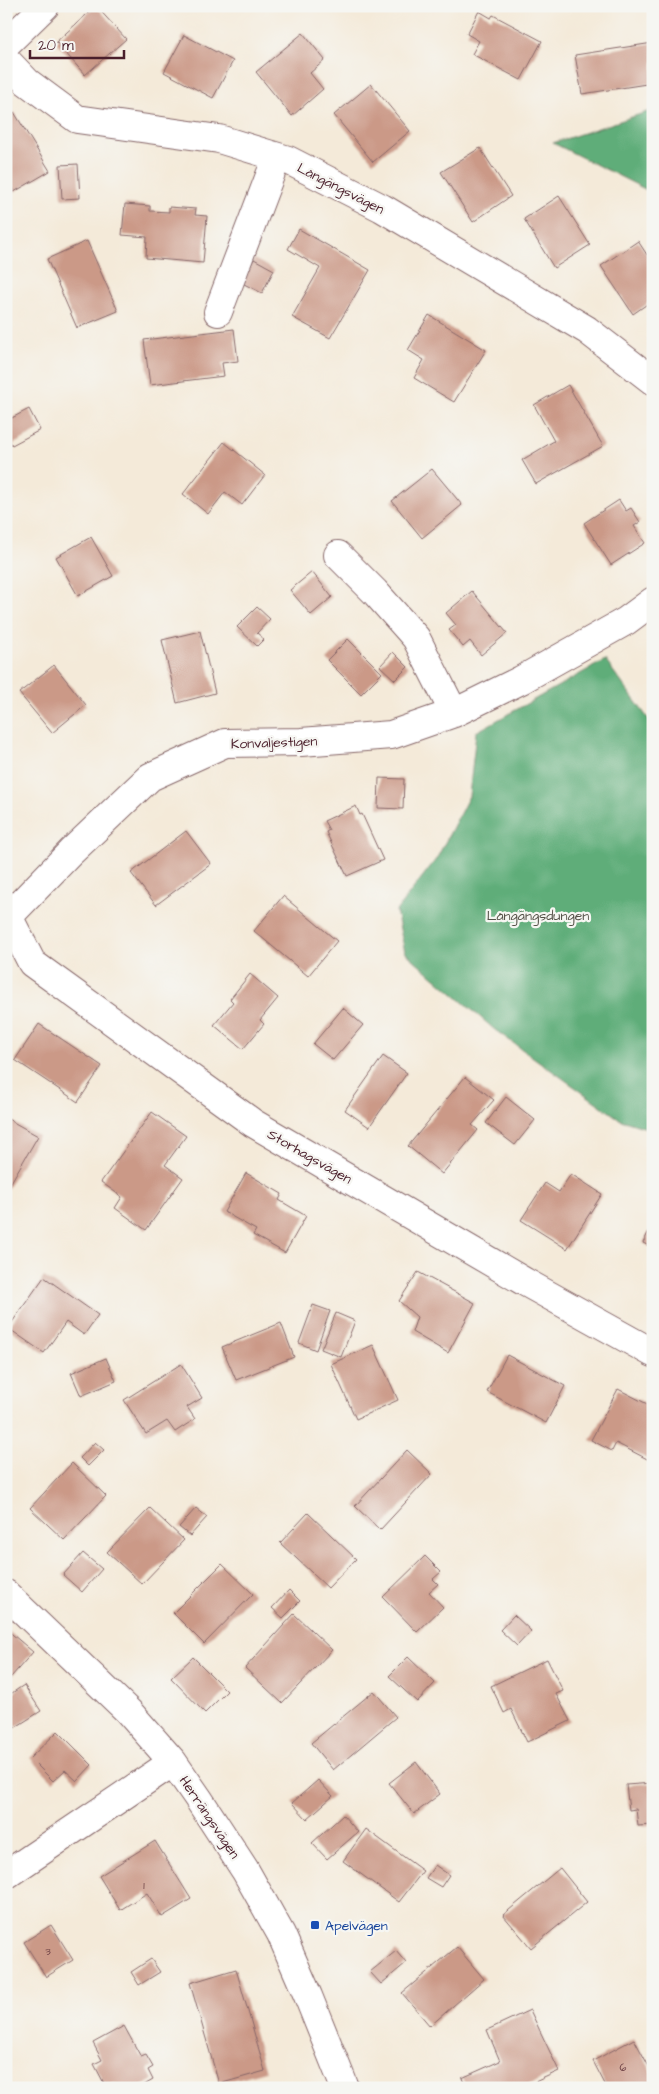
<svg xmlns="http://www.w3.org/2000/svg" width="659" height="2094" font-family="'Architects Daughter',sans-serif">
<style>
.forest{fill:#5ead79;stroke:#546652}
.building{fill:#cb9987}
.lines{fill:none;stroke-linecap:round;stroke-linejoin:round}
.minor-casing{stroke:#866668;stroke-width:30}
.minor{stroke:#fff;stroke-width:28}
.transit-dot{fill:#1a4fb4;stroke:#f6f6f2;stroke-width:2}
.labels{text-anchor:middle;stroke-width:4.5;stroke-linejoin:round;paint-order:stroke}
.number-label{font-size:11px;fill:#6a3e42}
.street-label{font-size:14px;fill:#4a1f2b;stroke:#f6f6f2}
.park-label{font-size:14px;fill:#565249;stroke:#f6f6f2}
.transit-label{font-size:14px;fill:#164399;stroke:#f6f6f2;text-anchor:start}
</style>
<rect width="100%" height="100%" fill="#f6f6f2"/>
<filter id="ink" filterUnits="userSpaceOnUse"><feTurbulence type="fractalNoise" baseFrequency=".02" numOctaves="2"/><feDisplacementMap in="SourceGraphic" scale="10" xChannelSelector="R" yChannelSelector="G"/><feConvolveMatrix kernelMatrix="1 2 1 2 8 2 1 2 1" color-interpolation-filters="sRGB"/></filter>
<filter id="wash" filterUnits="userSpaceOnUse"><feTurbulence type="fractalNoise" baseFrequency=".0096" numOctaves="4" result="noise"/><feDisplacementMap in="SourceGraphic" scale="20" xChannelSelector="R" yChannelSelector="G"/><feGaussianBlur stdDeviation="1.12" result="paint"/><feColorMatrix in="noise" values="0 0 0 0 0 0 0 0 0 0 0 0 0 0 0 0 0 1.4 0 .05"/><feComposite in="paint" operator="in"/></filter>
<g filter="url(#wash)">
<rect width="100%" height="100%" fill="#f4ead9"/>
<path class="forest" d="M 653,110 L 653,193 L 553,143 Z
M 605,660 L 653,725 L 653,1130 L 621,1120 L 495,1030 L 405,952 L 396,911 L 437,858 L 469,796 L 476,732 Z"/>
<g id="blocks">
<path class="building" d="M 96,6 L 126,39 L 85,75 L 56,42 Z
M 479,11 L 491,18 L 493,15 L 542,41 L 521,80 L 472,54 L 479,41 L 467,34 Z
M 303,33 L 325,60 L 310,73 L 323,89 L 292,116 L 256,72 Z
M 184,35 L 233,61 L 213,98 L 164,72 Z
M 653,43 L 653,83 L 582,94 L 575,55 Z
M 371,84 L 410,131 L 373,162 L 334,115 Z
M 14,112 L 50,171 L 14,192 L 6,179 L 6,117 Z
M 480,148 L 511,196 L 473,222 L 441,172 Z
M 78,164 L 80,198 L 62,199 L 60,165 Z
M 559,196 L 590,245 L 554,268 L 524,219 Z
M 125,204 L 150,206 L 150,211 L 169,212 L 169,207 L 196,209 L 195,215 L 207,216 L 203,263 L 146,258 L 147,237 L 122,235 Z
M 299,229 L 370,270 L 330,338 L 292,317 L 320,268 L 288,249 Z
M 87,241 L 118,311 L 77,328 L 47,259 Z
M 638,241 L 653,264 L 653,300 L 633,314 L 601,266 Z
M 254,259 L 274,270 L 262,293 L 242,283 Z
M 429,315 L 486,350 L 454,402 L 414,378 L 424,360 L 408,350 Z
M 234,329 L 238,361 L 222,363 L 224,376 L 150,385 L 144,340 Z
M 568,385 L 603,446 L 536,484 L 522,460 L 554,441 L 534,405 Z
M 29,409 L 40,430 L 12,445 L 6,435 L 6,421 Z
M 224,442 L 265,475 L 242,505 L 225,492 L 208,514 L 183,494 Z
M 432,469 L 462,505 L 422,538 L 392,501 Z
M 619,500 L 626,511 L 631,508 L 640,522 L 634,526 L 645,543 L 611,565 L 584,523 Z
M 91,537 L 113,576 L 78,596 L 56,557 Z
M 312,572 L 332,597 L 311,615 L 290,590 Z
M 472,591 L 507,633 L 481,655 L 470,641 L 463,647 L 449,630 L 456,625 L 446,613 Z
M 257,607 L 270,619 L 257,633 L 264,639 L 257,646 L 237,627 Z
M 200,631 L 215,693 L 177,703 L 162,640 Z
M 348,639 L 382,673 L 361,694 L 327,660 Z
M 393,652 L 408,667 L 395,680 L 380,666 Z
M 54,665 L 86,705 L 52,733 L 19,693 Z
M 379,778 L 404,779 L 403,809 L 378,808 Z
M 356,806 L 360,815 L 362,814 L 383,860 L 347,876 L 326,832 L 329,830 L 324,821 Z
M 186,831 L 211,864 L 156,905 L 131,873 Z
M 283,896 L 337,941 L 308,976 L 254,931 Z
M 250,974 L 278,998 L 260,1020 L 264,1024 L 243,1049 L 214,1025 L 233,1002 L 230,999 Z
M 343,1008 L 363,1025 L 333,1060 L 313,1044 Z
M 39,1024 L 102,1066 L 78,1102 L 15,1060 Z
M 383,1056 L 407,1073 L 369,1127 L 345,1110 Z
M 465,1077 L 494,1100 L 472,1125 L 478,1130 L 442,1174 L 408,1146 Z
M 506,1097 L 535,1120 L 515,1145 L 486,1123 Z
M 152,1112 L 186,1136 L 165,1165 L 183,1178 L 146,1230 L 115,1208 L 122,1197 L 101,1182 Z
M 6,1118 L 38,1136 L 6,1191 Z
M 246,1173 L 282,1194 L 279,1200 L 306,1216 L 285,1253 L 253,1235 L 256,1230 L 224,1212 Z
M 571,1174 L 602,1194 L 567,1249 L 521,1220 L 545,1183 L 559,1192 Z
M 653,1223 L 653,1248 L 643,1243 Z
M 418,1272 L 475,1303 L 448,1353 L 412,1332 L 417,1317 L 399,1301 Z
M 44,1277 L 98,1315 L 84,1335 L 66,1322 L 44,1353 L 8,1328 Z
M 313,1305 L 330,1311 L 316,1350 L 299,1343 Z
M 336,1313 L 355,1321 L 341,1357 L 321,1349 Z
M 281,1323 L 294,1357 L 236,1380 L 222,1347 Z
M 373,1345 L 398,1400 L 356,1419 L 331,1364 Z
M 507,1355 L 565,1386 L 546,1423 L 487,1392 Z
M 106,1358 L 116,1381 L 81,1396 L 71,1373 Z
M 181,1364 L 202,1398 L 187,1407 L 195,1419 L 175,1432 L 167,1421 L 146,1434 L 124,1400 Z
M 618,1389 L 653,1407 L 653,1462 L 616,1443 L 612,1451 L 591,1440 Z
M 95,1442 L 104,1450 L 88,1466 L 80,1458 Z
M 407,1450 L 432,1474 L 380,1530 L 355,1506 Z
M 72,1463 L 106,1496 L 64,1540 L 30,1508 Z
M 150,1508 L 184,1540 L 142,1584 L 107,1552 Z
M 196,1508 L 207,1517 L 190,1536 L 179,1527 Z
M 308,1513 L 356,1559 L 328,1588 L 280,1543 Z
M 83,1553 L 102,1569 L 82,1592 L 63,1575 Z
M 425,1556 L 441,1572 L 433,1579 L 438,1584 L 429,1592 L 443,1607 L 417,1632 L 383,1597 Z
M 222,1564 L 253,1594 L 204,1644 L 173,1613 Z
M 289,1590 L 300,1601 L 283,1618 L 272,1608 Z
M 294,1614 L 332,1650 L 282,1703 L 245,1668 Z
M 514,1615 L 531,1631 L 517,1646 L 500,1630 Z
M 6,1629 L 33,1652 L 11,1677 L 6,1673 Z
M 193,1657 L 227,1691 L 205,1713 L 171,1678 Z
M 408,1657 L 435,1683 L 417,1702 L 389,1676 Z
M 547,1659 L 563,1691 L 556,1694 L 570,1721 L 527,1742 L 511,1709 L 504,1713 L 491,1686 Z
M 24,1685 L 41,1711 L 8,1732 L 6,1730 L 6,1697 Z
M 374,1691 L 396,1717 L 333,1770 L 311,1743 Z
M 58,1731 L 92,1765 L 77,1781 L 65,1770 L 53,1781 L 30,1758 Z
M 416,1762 L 440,1794 L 414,1814 L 389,1783 Z
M 318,1780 L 333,1796 L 307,1819 L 292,1803 Z
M 653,1783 L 653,1825 L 638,1826 L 636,1809 L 629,1810 L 626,1785 Z
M 343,1815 L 358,1832 L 327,1859 L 312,1843 Z
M 366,1829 L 423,1871 L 399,1902 L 343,1861 Z
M 155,1841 L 191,1899 L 162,1917 L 147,1893 L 120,1910 L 99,1876 Z
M 435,1865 L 449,1875 L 441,1887 L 426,1878 Z
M 560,1868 L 587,1902 L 531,1948 L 503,1915 Z
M 51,1925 L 73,1960 L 46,1977 L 24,1942 Z
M 457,1947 L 484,1979 L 430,2026 L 402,1993 Z
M 396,1951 L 406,1963 L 381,1984 L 370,1972 Z
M 151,1959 L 160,1972 L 139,1985 L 131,1972 Z
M 236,1969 L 265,2071 L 219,2084 L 190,1983 Z
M 530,2010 L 559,2071 L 522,2088 L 466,2088 L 462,2078 L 500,2061 L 487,2030 Z
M 124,2026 L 141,2057 L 146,2055 L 153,2067 L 148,2070 L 153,2080 L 139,2088 L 117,2088 L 114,2083 L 106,2087 L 94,2064 L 102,2060 L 93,2043 Z
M 634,2039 L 653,2074 L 653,2088 L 607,2088 L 593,2061 Z"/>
</g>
</g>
<g filter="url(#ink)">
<use href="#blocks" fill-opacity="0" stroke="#866668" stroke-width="1"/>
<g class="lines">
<g class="minor-casing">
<path id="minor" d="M 6,44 L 45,6
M 6,60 L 27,82 L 77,119 L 219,139 L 288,160 L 382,208 L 587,330 L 653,381
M 218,312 L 277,157
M 338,555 L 375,592 L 416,638 L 454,713
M 6,912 L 32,963 L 253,1123 L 525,1282 L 653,1353
M 6,919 L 71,852 L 150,777 L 225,743 L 301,742 L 391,735 L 454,713 L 521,680 L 626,621 L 653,601
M 6,1594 L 128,1711 L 173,1762 L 198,1798 L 245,1870 L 281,1934 L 308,1996 L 345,2088
M 6,1875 L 173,1762"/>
</g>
<use href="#minor" class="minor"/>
</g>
</g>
<rect class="transit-dot" x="310" y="1920" width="10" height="10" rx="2.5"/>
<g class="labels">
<g class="number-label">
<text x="144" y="1889">1</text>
<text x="48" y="1955">3</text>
<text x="623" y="2071">6</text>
</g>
<g class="street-label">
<text transform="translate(341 188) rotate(27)" y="5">Långängsvägen</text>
<text transform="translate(274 742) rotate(-2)" y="5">Konvaljestigen</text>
<text transform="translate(310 1156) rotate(30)" y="5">Storhagsvägen</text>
<text transform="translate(210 1817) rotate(56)" y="5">Herrängsvägen</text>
</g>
<g class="park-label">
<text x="538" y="920">Långängsdungen</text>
</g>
<g class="transit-label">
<text x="325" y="1930">Apelvägen</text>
</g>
</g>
<rect width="659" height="2094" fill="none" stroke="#f6f6f2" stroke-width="25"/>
<path d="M30 50v8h94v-8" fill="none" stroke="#4a1f2b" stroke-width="2.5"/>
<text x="38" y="50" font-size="15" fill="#4a1f2b" stroke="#f6f6f2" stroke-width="4" paint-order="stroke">20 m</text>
</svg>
